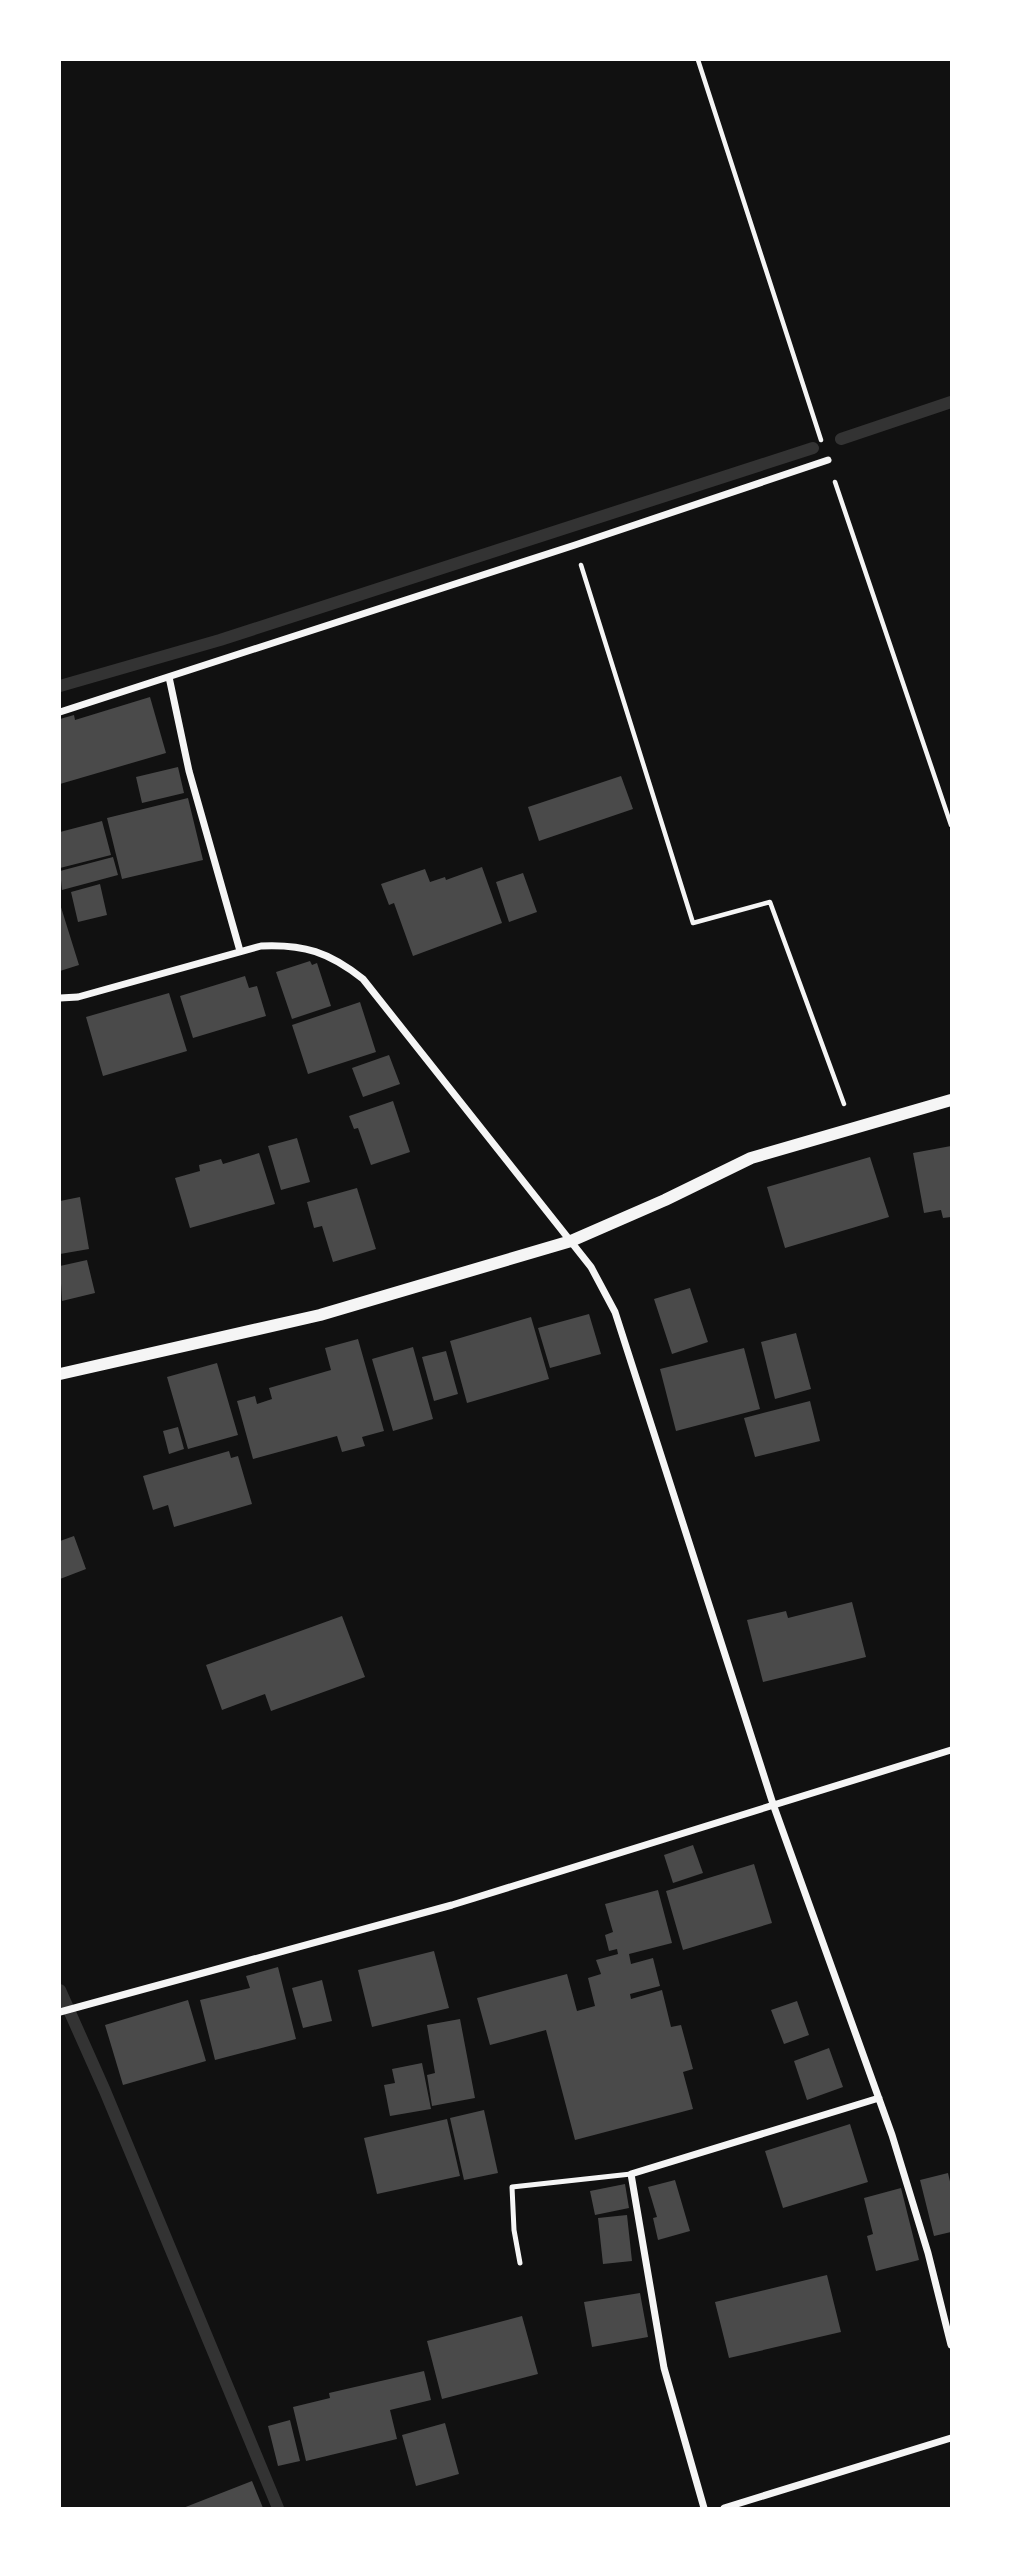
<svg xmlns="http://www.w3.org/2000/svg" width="1011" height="2568" font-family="'PT Sans Narrow',sans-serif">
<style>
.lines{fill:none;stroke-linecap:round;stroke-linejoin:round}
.stream{stroke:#333;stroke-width:12}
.building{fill:#4a4a4a}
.path{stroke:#f5f5f5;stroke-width:4.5}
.service{stroke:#f5f5f5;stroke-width:5}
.minor{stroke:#f5f5f5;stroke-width:7}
.tertiary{stroke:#f5f5f5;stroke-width:12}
</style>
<rect width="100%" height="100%" fill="#111"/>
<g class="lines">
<path class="stream" d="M 841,439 L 951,402
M 60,686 L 220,640 L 813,448
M 60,1990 L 105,2091 L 278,2508"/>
</g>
<path class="building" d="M 150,697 L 166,753 L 60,784 L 60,719 L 74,715 L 75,720 Z
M 178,767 L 184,793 L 142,803 L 136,777 Z
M 621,776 L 633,809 L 539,841 L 528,807 Z
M 188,798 L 203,860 L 122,879 L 107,818 Z
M 102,821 L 111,855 L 60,868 L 60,832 Z
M 113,857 L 118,875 L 62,890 L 60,871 Z
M 482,867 L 502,923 L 413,956 L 394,903 L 389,905 L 381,884 L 425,869 L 430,882 L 445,877 L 446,880 Z
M 523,873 L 537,912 L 509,922 L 496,882 Z
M 100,884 L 107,915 L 78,922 L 71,892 Z
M 60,904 L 79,965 L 60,971 Z
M 310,961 L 312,965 L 317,963 L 331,1006 L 292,1019 L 276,972 Z
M 245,976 L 249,988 L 257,986 L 266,1016 L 193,1038 L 180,996 Z
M 169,993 L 187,1051 L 103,1076 L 86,1017 Z
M 360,1002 L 376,1052 L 308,1074 L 292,1025 Z
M 389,1055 L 400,1084 L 363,1097 L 352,1068 Z
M 393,1101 L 410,1152 L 371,1165 L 358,1128 L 354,1129 L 349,1116 Z
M 297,1138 L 310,1182 L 281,1190 L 268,1146 Z
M 951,1146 L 951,1217 L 943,1218 L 941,1210 L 924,1213 L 913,1153 Z
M 259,1153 L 275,1204 L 190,1228 L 175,1178 L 200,1171 L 199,1165 L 221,1159 L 223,1164 Z
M 870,1157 L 889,1217 L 785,1248 L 767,1187 Z
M 357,1188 L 376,1249 L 333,1262 L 322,1226 L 314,1228 L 307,1202 Z
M 80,1197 L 89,1249 L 60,1254 L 60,1201 Z
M 87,1260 L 95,1293 L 62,1301 L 60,1266 Z
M 690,1288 L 708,1342 L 672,1354 L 654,1299 Z
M 589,1314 L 601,1354 L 550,1368 L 538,1328 Z
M 531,1317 L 549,1379 L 467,1403 L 450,1341 Z
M 796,1333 L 811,1389 L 775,1399 L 761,1342 Z
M 358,1339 L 384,1431 L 362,1437 L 365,1446 L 342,1452 L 337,1436 L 253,1459 L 237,1401 L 255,1396 L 257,1404 L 272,1399 L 269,1388 L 331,1370 L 325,1348 Z
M 413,1347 L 433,1419 L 393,1431 L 372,1359 Z
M 744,1348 L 760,1409 L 676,1431 L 660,1369 Z
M 446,1351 L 458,1394 L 434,1401 L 422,1357 Z
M 217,1363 L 238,1435 L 188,1449 L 167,1377 Z
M 810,1401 L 820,1441 L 755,1457 L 744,1418 Z
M 178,1427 L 184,1449 L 169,1454 L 163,1431 Z
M 229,1451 L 231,1458 L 238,1456 L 252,1504 L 174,1527 L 168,1505 L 153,1510 L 143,1476 Z
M 74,1536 L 86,1569 L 60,1579 L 60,1541 Z
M 852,1602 L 866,1657 L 763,1682 L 747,1620 L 786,1611 L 788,1618 Z
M 342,1616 L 365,1677 L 271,1711 L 265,1694 L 222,1710 L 206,1665 Z
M 693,1845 L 703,1873 L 673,1883 L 664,1855 Z
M 754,1864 L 772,1923 L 683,1950 L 666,1891 Z
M 658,1890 L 672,1943 L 629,1954 L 631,1964 L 653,1958 L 660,1986 L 630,1994 L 631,1999 L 662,1990 L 671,2027 L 681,2025 L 693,2069 L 683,2072 L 693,2109 L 575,2140 L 546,2030 L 490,2045 L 477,1998 L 567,1974 L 577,2011 L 595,2006 L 588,1978 L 601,1974 L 596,1960 L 618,1954 L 617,1949 L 609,1951 L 605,1935 L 613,1932 L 605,1904 Z
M 434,1951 L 449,2008 L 372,2027 L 358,1970 Z
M 278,1967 L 296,2039 L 215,2060 L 200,2000 L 250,1988 L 246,1976 Z
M 322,1980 L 332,2021 L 303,2028 L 292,1988 Z
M 188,2000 L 206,2061 L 123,2085 L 105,2025 Z
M 797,2001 L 809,2035 L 784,2044 L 771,2010 Z
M 460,2019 L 475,2098 L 432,2106 L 427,2075 L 435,2073 L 427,2025 Z
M 829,2048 L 843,2087 L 807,2100 L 794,2061 Z
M 422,2063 L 431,2109 L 390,2116 L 384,2085 L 395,2083 L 392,2069 Z
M 484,2110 L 498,2173 L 464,2180 L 450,2118 Z
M 447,2119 L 460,2176 L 377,2194 L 364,2138 Z
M 850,2124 L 868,2182 L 783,2208 L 765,2151 Z
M 948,2173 L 951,2186 L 951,2232 L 934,2236 L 920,2180 Z
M 675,2180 L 690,2231 L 658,2240 L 653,2218 L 657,2217 L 648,2187 Z
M 625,2184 L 629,2208 L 595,2215 L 590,2191 Z
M 901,2188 L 919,2260 L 876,2271 L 867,2236 L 873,2234 L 864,2198 Z
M 627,2215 L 632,2261 L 603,2264 L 598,2218 Z
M 827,2275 L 841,2332 L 729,2358 L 715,2302 Z
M 640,2293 L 648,2337 L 592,2347 L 584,2302 Z
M 522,2316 L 538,2374 L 442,2399 L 427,2341 Z
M 424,2371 L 431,2400 L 390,2410 L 397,2439 L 306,2461 L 293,2407 L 330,2398 L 329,2393 Z
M 290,2420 L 300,2461 L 278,2466 L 268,2426 Z
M 445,2423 L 459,2474 L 416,2486 L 402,2435 Z
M 252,2481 L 263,2508 L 183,2508 Z"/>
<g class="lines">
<path class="path" d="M 698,60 L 821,440
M 835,482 L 951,825
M 581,565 L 693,923 L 770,902 L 844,1104"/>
<path class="service" d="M 520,2263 L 514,2230 L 512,2187 L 631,2174"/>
<path class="minor" d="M 169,677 L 189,771 L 240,951
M 60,712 L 575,545 L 828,460
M 60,998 L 78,997 L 261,946 C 304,944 329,952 363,979 L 591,1267 L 615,1312 L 773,1804 L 892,2135 L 928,2253 L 951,2345
M 60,2012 L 452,1905 L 951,1750
M 704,2508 L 664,2368 L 631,2174 L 879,2098
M 724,2508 L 951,2438"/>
<path class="tertiary" d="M 60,1374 L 320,1315 L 571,1241 L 665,1200 L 751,1158 L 951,1100"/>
</g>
<rect width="1011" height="2568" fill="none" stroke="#ffffff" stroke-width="122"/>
</svg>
